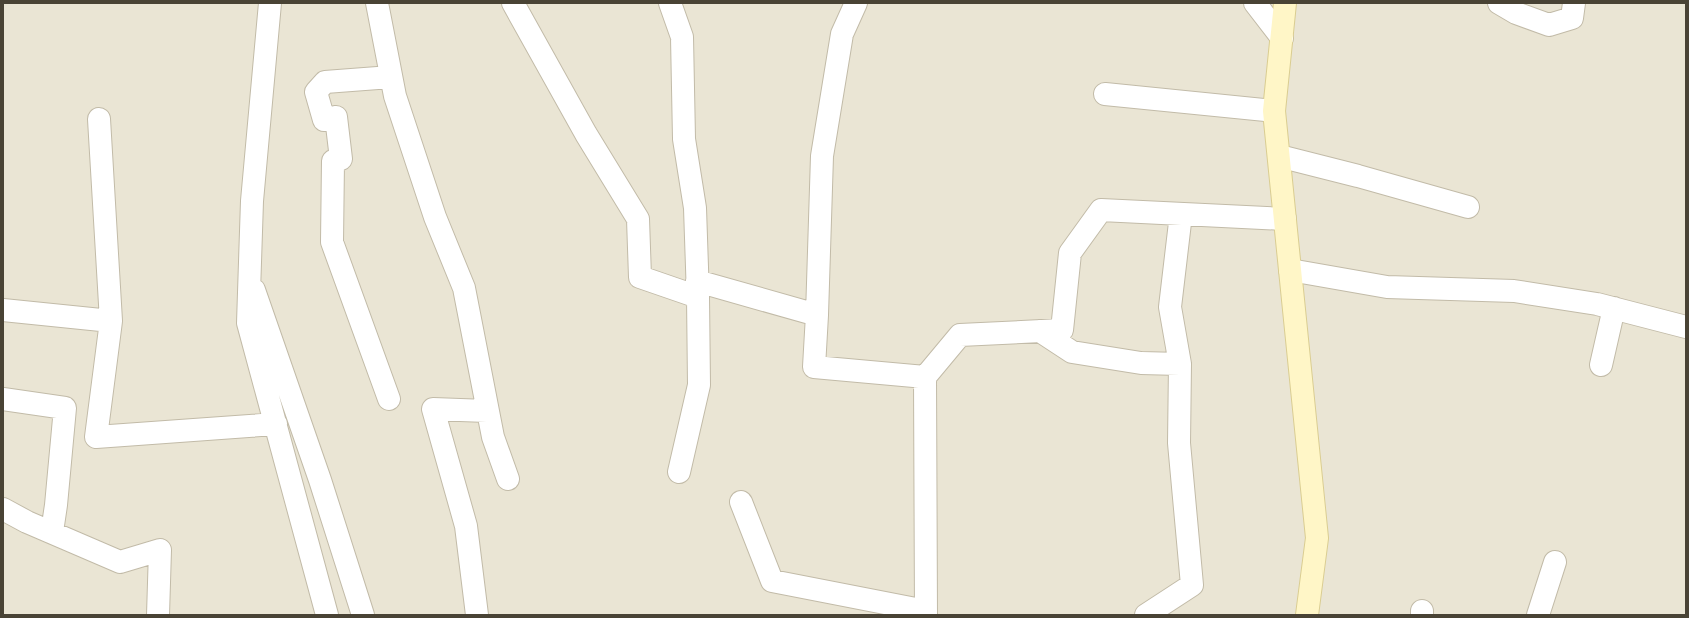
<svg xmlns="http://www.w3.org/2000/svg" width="1689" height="618" font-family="'Exo 2',sans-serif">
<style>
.residential{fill:#eae5d4}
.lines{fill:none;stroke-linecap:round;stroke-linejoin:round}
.street-casing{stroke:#c2bba8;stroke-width:24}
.secondary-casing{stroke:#dacd91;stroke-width:24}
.street{stroke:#fff;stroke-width:22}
.secondary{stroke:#fff6c7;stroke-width:22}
</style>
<rect width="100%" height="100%" fill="#f5f2e6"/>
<path class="residential" d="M 3,3 L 1686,3 L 1686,615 L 3,615 Z"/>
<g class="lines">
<g class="street-casing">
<path id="street" d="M 270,3 L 252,201 L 248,323 L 327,615
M 377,3 L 395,96 L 435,217 L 464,288 L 493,437 L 508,479
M 513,3 L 586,134 L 638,219 L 640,277 L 698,297
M 670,3 L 682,37 L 684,139 L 695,208 L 698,297 L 699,385 L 679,472
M 856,3 L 842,34 L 822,156 L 817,315 L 814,367 L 925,377
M 1255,3 L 1282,38
M 1499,3 L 1516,13 L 1549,25 L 1572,18 L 1574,3
M 1105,94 L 1274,111
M 99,119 L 111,321
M 1279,156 L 1358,176 L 1468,207
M 1290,270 L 1387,287 L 1514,291 L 1597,304 L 1686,327
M 697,281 L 817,315
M 254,290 L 320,480 L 363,615
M 3,310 L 111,321 L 96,437 L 276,424
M 1040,331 L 1072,352 L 1141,363 L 1180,364 L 1170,307 L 1181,214
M 1601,365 L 1614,308
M 3,399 L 65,408 L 56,505 L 52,532
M 389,399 L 332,242 L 333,161 L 341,159 L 336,117 L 324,120 L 316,92 L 325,82 L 391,77
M 741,502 L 772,581 L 926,611
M 3,509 L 27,522 L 120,562 L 160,550 L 158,615
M 1422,611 L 1422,615
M 477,615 L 466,526 L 433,409 L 487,411
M 926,615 L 925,377 L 960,335 L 1062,330 L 1070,253 L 1101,210 L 1285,219
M 1146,615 L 1192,585 L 1179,443 L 1180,364
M 1538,615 L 1555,562"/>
</g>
<g class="secondary-casing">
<path id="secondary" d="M 1285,3 L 1274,111 L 1317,538 L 1307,615"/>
</g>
<use href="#street" class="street"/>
<use href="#secondary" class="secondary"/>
</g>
<rect width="1689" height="618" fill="none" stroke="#494335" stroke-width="8"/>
</svg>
